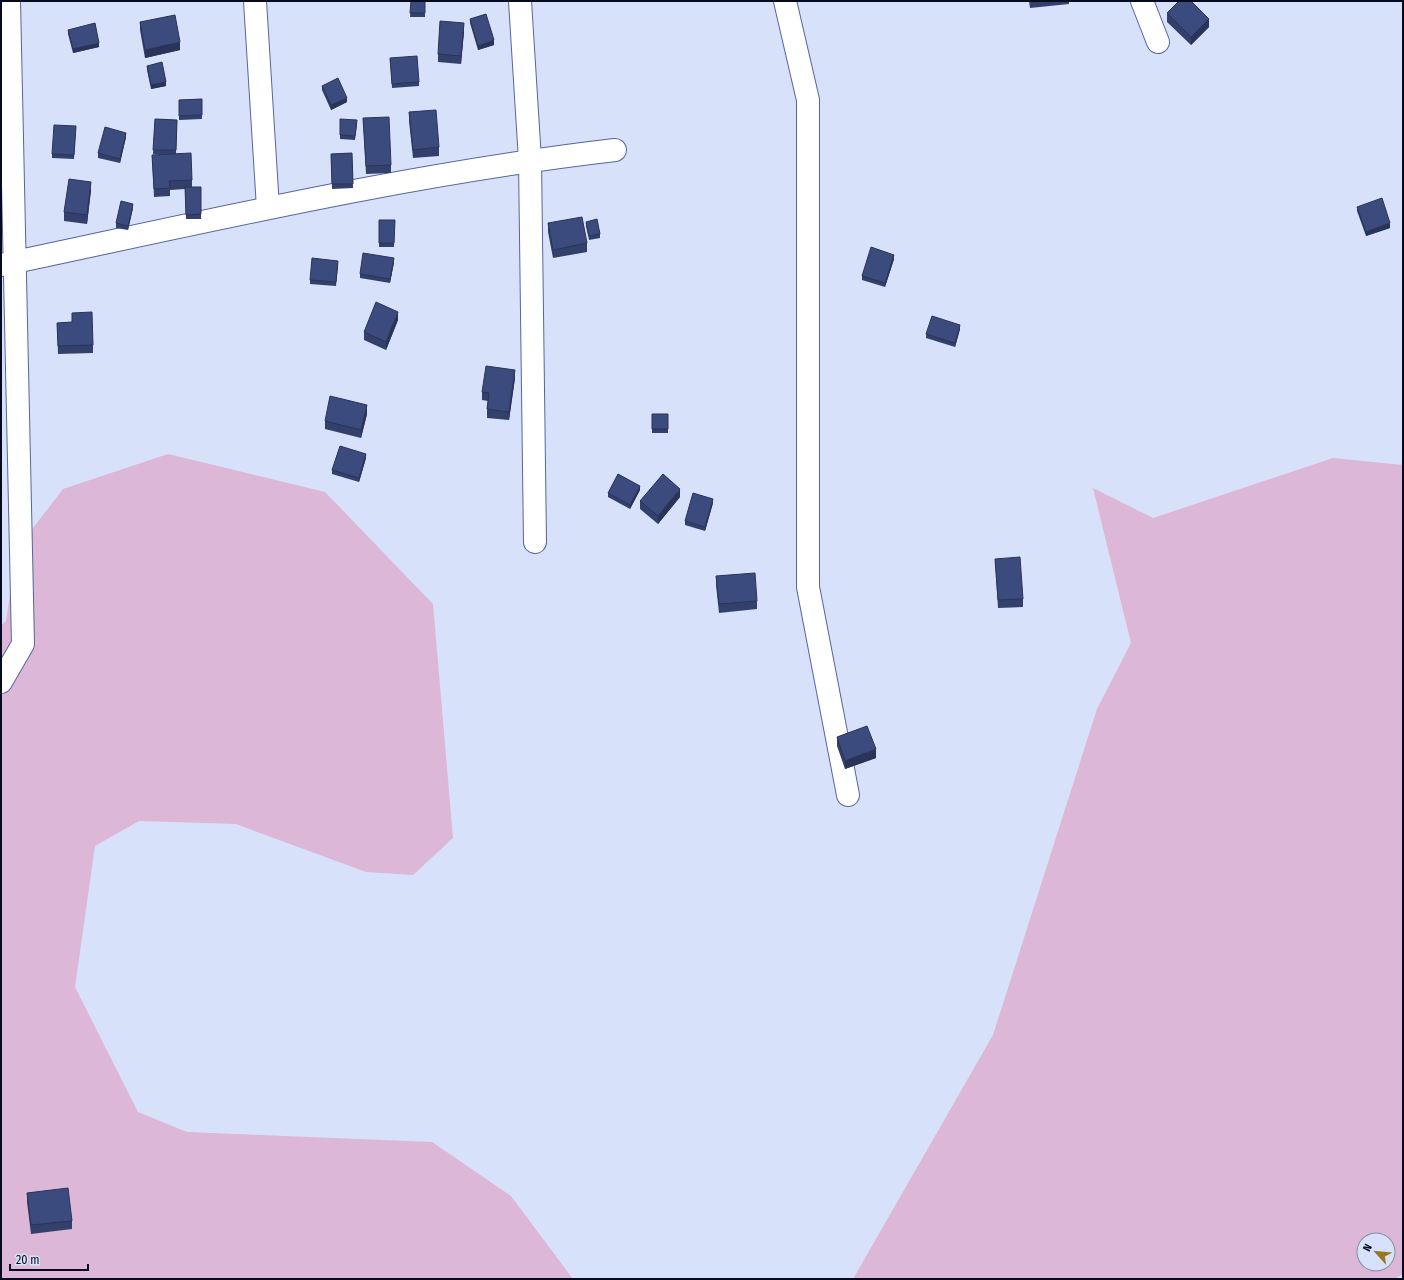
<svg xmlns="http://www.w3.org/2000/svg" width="1404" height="1280" font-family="'Fira Sans Condensed',sans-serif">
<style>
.green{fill:#dcb7d7;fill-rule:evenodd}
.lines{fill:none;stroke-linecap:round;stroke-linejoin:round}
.minor-casing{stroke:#56669d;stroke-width:24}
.minor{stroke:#fff;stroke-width:22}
.wall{fill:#34406c}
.shaded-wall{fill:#2a3458}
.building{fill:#3c4b7d;stroke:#2a3458}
</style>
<rect width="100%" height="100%" fill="#d8e1fa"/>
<path class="green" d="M 168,454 L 325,492 L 433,604 L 453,838 L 413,875 L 366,872 L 236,824 L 139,821 L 95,846 L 75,987 L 138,1112 L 187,1132 L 432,1142 L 511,1196 L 573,1279 L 1,1279 L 1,625 L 6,621 L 17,549 L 63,489 Z
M 1333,458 L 1403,465 L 1403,1274 L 1394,1279 L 853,1279 L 993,1035 L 1097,709 L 1131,643 L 1093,488 L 1153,518 ZM 1364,1240 L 1388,1240 L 1388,1264 L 1364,1264 Z"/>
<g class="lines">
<g class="minor-casing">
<path id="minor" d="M 255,1 L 268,208
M 520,1 L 530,160 L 535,542
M 785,1 L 808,100 L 808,587 L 848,795
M 1142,1 L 1158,42
M 1,265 C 204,222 408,174 615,150
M 1,682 L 23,644 L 9,1"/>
</g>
<use href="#minor" class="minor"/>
</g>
<path class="wall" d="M 411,1 L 425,1 L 425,17 L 410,17 Z
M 1029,1 L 1069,1 L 1069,4 L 1030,8 Z
M 1167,13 L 1209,27 L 1191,45 L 1167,22 Z
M 470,19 L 494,45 L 478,50 L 470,23 Z
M 140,22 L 180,50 L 145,58 L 140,30 Z
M 68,30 L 99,47 L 73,53 L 68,34 Z
M 464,31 L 461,64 L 438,62 L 438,54 Z
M 390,58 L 419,82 L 419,86 L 392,88 Z
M 147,66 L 166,86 L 151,89 L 147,70 Z
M 322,86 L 347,102 L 331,110 L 322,90 Z
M 202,99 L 202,119 L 179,120 L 179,100 Z
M 409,112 L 439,147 L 439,156 L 413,158 L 409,121 Z
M 363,118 L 391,165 L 391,173 L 366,174 Z
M 155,119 L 177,120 L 176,154 L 192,180 L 192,187 L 201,187 L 201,219 L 186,219 L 185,189 L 170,190 L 170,196 L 154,197 L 152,155 L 163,154 L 153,154 Z
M 340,119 L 357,124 L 355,140 L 340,139 Z
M 76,126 L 74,159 L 52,158 L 52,154 Z
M 126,137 L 120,163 L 98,158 L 98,153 Z
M 352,153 L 353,188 L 332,189 L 331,154 Z
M 91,190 L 87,224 L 64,221 L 64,212 Z
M 1357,207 L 1390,228 L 1366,236 L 1357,211 Z
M 133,208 L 128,230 L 116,228 L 116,223 Z
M 379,220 L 395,220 L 394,247 L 379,247 Z
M 586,222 L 600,234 L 600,238 L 589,240 L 586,226 Z
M 548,223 L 587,243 L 587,252 L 553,258 L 548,232 Z
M 894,259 L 885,287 L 862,280 L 862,276 Z
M 394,262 L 390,283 L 360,278 L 360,274 Z
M 338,265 L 336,286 L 310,284 L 310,280 Z
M 72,313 L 93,345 L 93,353 L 58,354 L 57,323 L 72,322 Z
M 398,320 L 386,350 L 364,340 L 364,332 Z
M 960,329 L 955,347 L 926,338 L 926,334 Z
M 515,378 L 509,420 L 487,418 L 487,409 L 488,401 L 482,400 L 482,392 Z
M 367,414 L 361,438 L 325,429 L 325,421 Z
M 652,414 L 668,414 L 668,433 L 652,433 Z
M 366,458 L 359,482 L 332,474 L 332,470 Z
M 640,490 L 630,509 L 608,497 L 608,493 Z
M 680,497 L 658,524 L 640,509 L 640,501 Z
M 713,503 L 705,531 L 685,525 L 685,521 Z
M 995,559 L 1023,599 L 1023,607 L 998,608 Z
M 716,576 L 757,601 L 757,609 L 719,613 L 716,585 Z
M 837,737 L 876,758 L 845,769 L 837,746 Z
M 27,1193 L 72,1221 L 72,1229 L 31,1234 L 27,1202 Z"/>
<path class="shaded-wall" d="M 1209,19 L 1209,27 L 1191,45 L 1191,37 Z
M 464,23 L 464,31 L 461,64 L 461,56 Z
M 494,40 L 494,45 L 478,50 L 478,46 Z
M 180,42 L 180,50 L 145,58 L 145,50 Z
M 99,43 L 99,47 L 73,53 L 73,49 Z
M 166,82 L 166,86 L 151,89 L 151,85 Z
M 347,98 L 347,102 L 331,110 L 331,105 Z
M 126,133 L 126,137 L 120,163 L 120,159 Z
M 91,182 L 91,190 L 87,224 L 87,215 Z
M 133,204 L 133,208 L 128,230 L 128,226 Z
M 1390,223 L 1390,228 L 1366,236 L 1366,232 Z
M 894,255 L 894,259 L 885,287 L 885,283 Z
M 394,258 L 394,262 L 390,283 L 390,279 Z
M 398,312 L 398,320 L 386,350 L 386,342 Z
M 960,325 L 960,329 L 955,347 L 955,343 Z
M 515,370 L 515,378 L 509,420 L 509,412 Z
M 367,405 L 367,414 L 361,438 L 361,430 Z
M 366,454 L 366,458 L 359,482 L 359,478 Z
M 640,486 L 640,490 L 630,509 L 630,505 Z
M 680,489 L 680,497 L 658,524 L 658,516 Z
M 713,499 L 713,503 L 705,531 L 705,527 Z
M 876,749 L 876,758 L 845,769 L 845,761 Z"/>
<path class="building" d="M 411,1 L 425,1 L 425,13 L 410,13 Z
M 1179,1 L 1191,1 L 1209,19 L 1191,37 L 1167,13 Z
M 486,14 L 494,40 L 478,46 L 470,19 Z
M 175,15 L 180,42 L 145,50 L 140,22 Z
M 440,21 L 464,23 L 461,56 L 438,54 Z
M 95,23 L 99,43 L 73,49 L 68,30 Z
M 417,56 L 419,82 L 392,84 L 390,58 Z
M 162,62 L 166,82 L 151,85 L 147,66 Z
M 338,78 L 347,98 L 331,105 L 322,86 Z
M 202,99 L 202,115 L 179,116 L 179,100 Z
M 436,110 L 439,147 L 413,150 L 409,112 Z
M 389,117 L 391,165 L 366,166 L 363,118 Z
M 155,119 L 177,120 L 176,150 L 153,150 Z
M 340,119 L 357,120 L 355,136 L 340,135 Z
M 54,125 L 76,126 L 74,155 L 52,154 Z
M 105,127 L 126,133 L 120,159 L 98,153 Z
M 191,153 L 192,180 L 169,181 L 170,188 L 154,189 L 152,155 Z
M 352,153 L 353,184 L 332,184 L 331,154 Z
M 69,179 L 91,182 L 87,215 L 64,212 Z
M 185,187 L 201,187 L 201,214 L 186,215 Z
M 1382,198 L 1390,223 L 1366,232 L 1357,207 Z
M 121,201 L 133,204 L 128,226 L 116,223 Z
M 582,217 L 587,243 L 553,250 L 548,223 Z
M 597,219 L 600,234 L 589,236 L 586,222 Z
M 379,220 L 395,220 L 394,243 L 379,243 Z
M 871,247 L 894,255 L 885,283 L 862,276 Z
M 363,253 L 394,258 L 390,279 L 360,274 Z
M 312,258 L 338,261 L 336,282 L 310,280 Z
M 376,302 L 398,312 L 386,342 L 364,332 Z
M 92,312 L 93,345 L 58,346 L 57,323 L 72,322 L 72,313 Z
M 932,316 L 960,325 L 955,343 L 926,334 Z
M 486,366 L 515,370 L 509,412 L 487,409 L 489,393 L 482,392 Z
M 330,396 L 367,405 L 361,430 L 325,421 Z
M 652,414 L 668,414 L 668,429 L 652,429 Z
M 340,446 L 366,454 L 359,478 L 332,470 Z
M 618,474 L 640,486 L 630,505 L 608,493 Z
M 663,474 L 680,489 L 658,516 L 640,501 Z
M 693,493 L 713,499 L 705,527 L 685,521 Z
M 1020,557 L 1023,599 L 998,600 L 995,559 Z
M 755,573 L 757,601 L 719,604 L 716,576 Z
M 867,726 L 876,749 L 845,761 L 837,737 Z
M 68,1188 L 72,1221 L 31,1225 L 27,1193 Z"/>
<rect width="1404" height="1280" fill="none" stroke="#060a1e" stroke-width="4"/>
<g transform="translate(1376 1252) rotate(297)"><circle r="19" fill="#d8e1fa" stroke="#848ba2"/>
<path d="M0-3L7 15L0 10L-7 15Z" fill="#957920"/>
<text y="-6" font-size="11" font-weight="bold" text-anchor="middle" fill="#060a1e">N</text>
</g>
<path d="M10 1264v6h78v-6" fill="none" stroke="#060a1e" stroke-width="2"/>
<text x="16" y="1264" font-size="12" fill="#060a1e" stroke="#d8e1fa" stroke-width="3" paint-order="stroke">20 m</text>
</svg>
